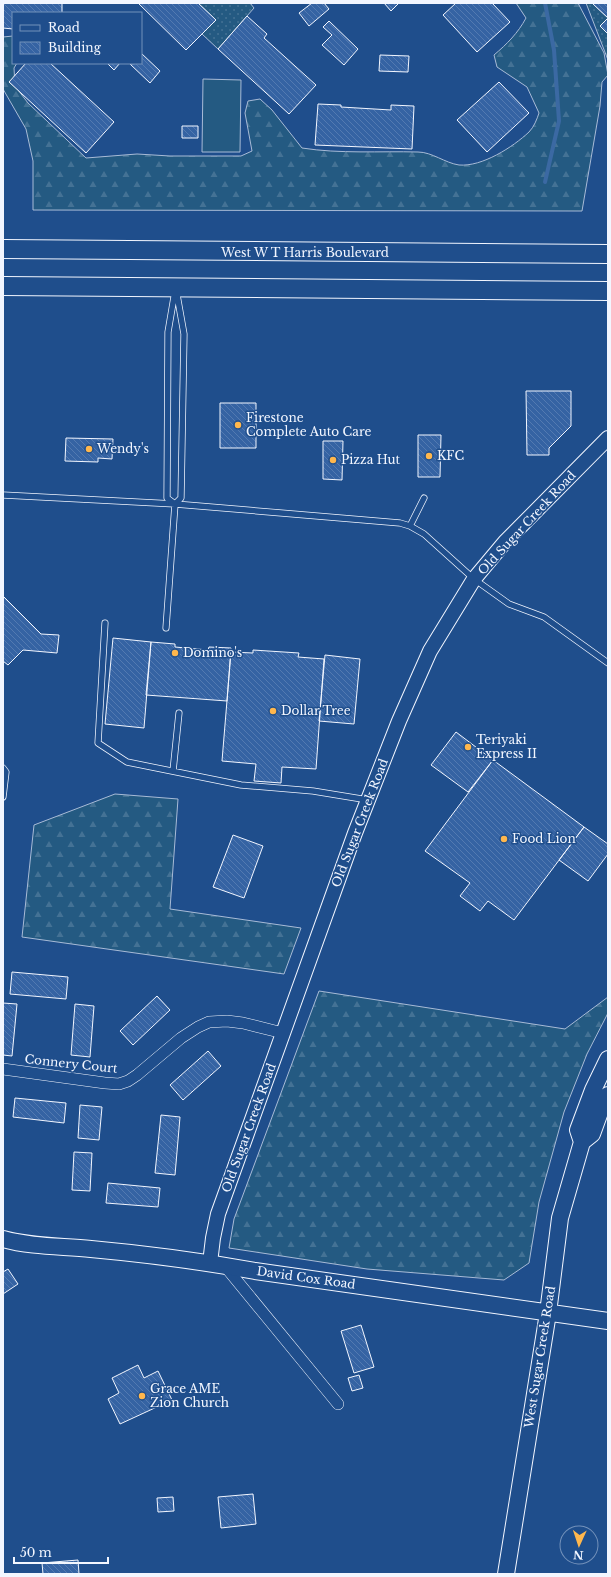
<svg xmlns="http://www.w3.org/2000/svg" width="611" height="1577" font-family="'Libre Baskerville',serif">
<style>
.grass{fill:url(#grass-dots);stroke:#a8bbd7}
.forest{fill:url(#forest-firs);stroke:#a8bbd7}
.garden{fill:#245a82;stroke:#a8bbd7}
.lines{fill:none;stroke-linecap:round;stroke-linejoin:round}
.stream{stroke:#3b69a3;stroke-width:4}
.building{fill:url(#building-back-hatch);stroke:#f2f6ff}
.service-casing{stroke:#f2f6ff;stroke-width:7}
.minor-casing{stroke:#f2f6ff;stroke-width:12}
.tertiary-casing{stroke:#f2f6ff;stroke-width:16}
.secondary-casing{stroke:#f2f6ff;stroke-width:18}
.primary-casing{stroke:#f2f6ff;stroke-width:20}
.service{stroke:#1f4e8c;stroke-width:5.5}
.minor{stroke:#1f4e8c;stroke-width:11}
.tertiary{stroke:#1f4e8c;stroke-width:14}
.secondary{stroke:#1f4e8c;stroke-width:16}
.primary{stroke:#1f4e8c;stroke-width:18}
.poi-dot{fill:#ffb74d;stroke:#1f4e8c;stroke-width:1.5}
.labels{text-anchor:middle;stroke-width:3;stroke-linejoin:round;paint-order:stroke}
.street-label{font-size:12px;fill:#f2f6ff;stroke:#1f4e8c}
.poi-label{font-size:12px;fill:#f2f6ff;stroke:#1f4e8c;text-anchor:start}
</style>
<defs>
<pattern id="grass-dots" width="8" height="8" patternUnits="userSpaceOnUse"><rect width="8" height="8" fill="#245a82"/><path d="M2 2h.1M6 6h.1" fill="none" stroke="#447295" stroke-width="1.8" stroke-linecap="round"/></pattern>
<pattern id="forest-firs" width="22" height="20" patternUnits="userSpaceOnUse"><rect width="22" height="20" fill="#245a82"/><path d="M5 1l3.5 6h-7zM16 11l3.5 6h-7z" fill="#447295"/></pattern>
<pattern id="building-back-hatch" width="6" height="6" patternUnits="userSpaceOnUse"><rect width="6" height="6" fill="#3563a3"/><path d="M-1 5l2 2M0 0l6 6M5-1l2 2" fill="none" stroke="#537ab1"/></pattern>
</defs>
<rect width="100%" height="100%" fill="#1f4e8c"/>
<path class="grass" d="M 198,3 L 250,3 L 254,8 L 218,49 L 202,34 L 216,20 Z
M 586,3 L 592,3 L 608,18 L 600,26 L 608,34 L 608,60 Z"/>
<path class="forest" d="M 516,3 L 578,3 L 604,53 L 608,75 L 602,82 L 600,106 L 582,211 L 33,210 L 33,161 L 26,129 L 3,89 L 3,37 L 13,36 L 13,63 L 17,63 L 14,68 L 15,86 L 28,103 L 86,158 L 137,154 L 170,156 L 241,156 L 252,151 L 245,113 L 248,101 L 260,99 L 272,110 L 302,148 C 340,154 380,151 418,152 C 432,152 445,163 459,165 C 482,167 513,147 529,132 C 534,127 537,119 539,113 L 527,87 L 497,67 L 494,55 C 507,44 518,33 526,18 Z
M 115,794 L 178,799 L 170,909 L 301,928 L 284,974 L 22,937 L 34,825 Z
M 319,991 L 565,1029 L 608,997 L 608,1013 L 587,1054 L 564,1112 L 539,1202 L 529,1263 L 504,1280 L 367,1269 L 229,1248 L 234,1219 Z"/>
<path class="garden" d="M 203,79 L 241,80 L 240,152 L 202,152 Z"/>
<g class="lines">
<path class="stream" d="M 545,182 L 559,121 L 554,50 L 545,3"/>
</g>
<path class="building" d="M 3,3 L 62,3 L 62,13 L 13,13 L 13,29 L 3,28 Z
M 138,3 L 198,3 L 216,20 L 186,50 Z
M 312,3 L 324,3 L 329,9 L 309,26 L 299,13 Z
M 384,3 L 399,3 L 391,11 Z
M 456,3 L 492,3 L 510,22 L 477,52 L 443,15 Z
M 592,3 L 608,3 L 608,34 L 600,26 L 608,18 Z
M 247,16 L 267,34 L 264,38 L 316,85 L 289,114 L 218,49 Z
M 329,21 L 358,49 L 344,65 L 322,45 L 332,35 L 323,27 Z
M 141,53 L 160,71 L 150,83 L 130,64 L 141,63 Z
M 380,55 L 409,56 L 408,72 L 379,71 Z
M 26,63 L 50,63 L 114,122 L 86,153 L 9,82 Z
M 107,63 L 120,63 L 114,70 Z
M 499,82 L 529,113 L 487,152 L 457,120 Z
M 318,104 L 341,105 L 341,107 L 391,110 L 391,105 L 414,106 L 412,149 L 315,145 Z
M 182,126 L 198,126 L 198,138 L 182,138 Z
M 526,391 L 571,391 L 571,426 L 549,448 L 549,455 L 527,455 Z
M 220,403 L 256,403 L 256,448 L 220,448 Z
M 418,435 L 441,435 L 440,477 L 418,477 Z
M 66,438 L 113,439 L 112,459 L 98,458 L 98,462 L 65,461 Z
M 323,441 L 343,441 L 342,480 L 323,479 Z
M 3,596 L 41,634 L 59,635 L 57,653 L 23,650 L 8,665 L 3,661 Z
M 113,638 L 151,642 L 144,728 L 105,724 Z
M 151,642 L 175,644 L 175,647 L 208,650 L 209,647 L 231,648 L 227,701 L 146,695 Z
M 253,650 L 299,653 L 298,657 L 324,659 L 316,769 L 282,767 L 281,783 L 254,781 L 256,764 L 222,761 L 231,652 L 253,653 Z
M 325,655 L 360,659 L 354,724 L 319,721 Z
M 456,732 L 493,760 L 468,792 L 431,765 Z
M 493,760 L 584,827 L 514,920 L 488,901 L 480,911 L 460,896 L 470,883 L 425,851 Z
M 584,827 L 608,844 L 608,854 L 588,881 L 559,860 Z
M 233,835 L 263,846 L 244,898 L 213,887 Z
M 12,972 L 68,977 L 66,999 L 10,994 Z
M 157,996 L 170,1010 L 133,1045 L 120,1031 Z
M 3,1003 L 17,1004 L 12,1056 L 3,1055 Z
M 75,1004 L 94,1006 L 90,1057 L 71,1055 Z
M 208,1051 L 221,1066 L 183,1100 L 170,1085 Z
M 15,1098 L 66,1103 L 64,1123 L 13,1117 Z
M 80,1105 L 102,1107 L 99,1140 L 78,1138 Z
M 161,1115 L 180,1117 L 175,1175 L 155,1173 Z
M 74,1152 L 92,1153 L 90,1191 L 72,1190 Z
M 108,1183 L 160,1188 L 158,1207 L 106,1203 Z
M 8,1269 L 18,1284 L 3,1294 L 3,1272 Z
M 361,1325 L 374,1367 L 354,1373 L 341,1331 Z
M 138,1365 L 144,1378 L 158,1371 L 172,1400 L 120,1424 L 108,1399 L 119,1393 L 112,1378 Z
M 359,1375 L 363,1388 L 352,1391 L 348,1378 Z
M 253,1494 L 256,1524 L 221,1528 L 218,1497 Z
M 173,1497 L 174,1511 L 158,1512 L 157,1498 Z
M 78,1560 L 79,1574 L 43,1574 L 42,1563 Z"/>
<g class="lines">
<g class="service-casing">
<path id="service" d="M 175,291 L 168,332 L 167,498 L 175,504
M 3,495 L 175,504 L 400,523 L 410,526 L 424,534 L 474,579 L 509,604 L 544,617 L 608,663
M 410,526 L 424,498
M 105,623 L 98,743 L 127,762 L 241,785 L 313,791 L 368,800
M 166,628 L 175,504 L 181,498 L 184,334 L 176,289
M 3,768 L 6,772 L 3,797
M 173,771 L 179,713"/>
</g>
<g class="minor-casing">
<path id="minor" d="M 3,1069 L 105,1083 L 119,1084 L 128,1081 L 137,1075 L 181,1038 L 198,1027 L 209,1022 L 227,1021 L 243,1023 L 283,1033
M 224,1265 L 338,1404"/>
</g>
<g class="tertiary-casing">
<path id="tertiary" d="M 210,1263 L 213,1238 L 218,1214 L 355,833 L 399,721 L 430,651 L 474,579 L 505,542 L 608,438"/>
</g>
<g class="secondary-casing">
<path id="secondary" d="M 582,1142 L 592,1134 L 600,1112 L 608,1095
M 3,1239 C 32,1247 62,1246 91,1249 C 146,1254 200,1261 255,1271 L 608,1321
M 506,1574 L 548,1313 L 560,1218 L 582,1142 L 578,1130 L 593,1090 L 608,1059"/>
</g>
<g class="primary-casing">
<path id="primary" d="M 3,249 L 608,254
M 3,286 L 608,291"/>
</g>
<use href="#service" class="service"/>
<use href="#minor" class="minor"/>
<use href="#tertiary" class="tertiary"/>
<use href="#secondary" class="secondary"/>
<use href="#primary" class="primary"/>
</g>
<g class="poi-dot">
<circle cx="238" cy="425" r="4"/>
<circle cx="89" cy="449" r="4"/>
<circle cx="429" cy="456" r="4"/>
<circle cx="333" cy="460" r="4"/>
<circle cx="175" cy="653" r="4"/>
<circle cx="273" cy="711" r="4"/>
<circle cx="468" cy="747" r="4"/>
<circle cx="504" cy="839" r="4"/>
<circle cx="142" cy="1396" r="4"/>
</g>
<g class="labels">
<g class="street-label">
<text x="305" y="257">West W T Harris Boulevard</text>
<text transform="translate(527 523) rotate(-47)" y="4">Old Sugar Creek Road</text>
<text transform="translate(360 823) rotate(-69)" y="4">Old Sugar Creek Road</text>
<text transform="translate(71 1064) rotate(6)" y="4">Connery Court</text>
<text transform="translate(249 1128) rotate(-70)" y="4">Old Sugar Creek Road</text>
<text transform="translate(306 1278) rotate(8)" y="4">David Cox Road</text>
<text transform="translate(540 1357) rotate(-81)" y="4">West Sugar Creek Road</text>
</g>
<g class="poi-label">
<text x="246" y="422">Firestone<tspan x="246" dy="14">Complete Auto Care</tspan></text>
<text x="97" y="453">Wendy's</text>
<text x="437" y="460">KFC</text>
<text x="341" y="464">Pizza Hut</text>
<text x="183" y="657">Domino's</text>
<text x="281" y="715">Dollar Tree</text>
<text x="476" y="744">Teriyaki<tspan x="476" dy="14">Express II</tspan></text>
<text x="512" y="843">Food Lion</text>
<text x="150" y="1393">Grace AME<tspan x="150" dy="14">Zion Church</tspan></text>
</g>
</g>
<rect width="611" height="1577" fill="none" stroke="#f2f6ff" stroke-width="8"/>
<rect x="12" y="12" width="130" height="52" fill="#1f4e8c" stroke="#7391ba"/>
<rect x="20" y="25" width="20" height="6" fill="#1f4e8c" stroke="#7391ba"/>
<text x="48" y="32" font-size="12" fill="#f2f6ff">Road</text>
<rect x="20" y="42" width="20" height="12" fill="url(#building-back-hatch)" stroke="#7391ba"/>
<text x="48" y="52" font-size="12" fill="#f2f6ff">Building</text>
<g transform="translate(579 1545) rotate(183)"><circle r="19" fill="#1f4e8c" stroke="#7391ba"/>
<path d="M0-3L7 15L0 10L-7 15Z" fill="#ffb74d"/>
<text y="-6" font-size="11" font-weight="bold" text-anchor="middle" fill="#f2f6ff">N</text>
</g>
<path d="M14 1557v6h94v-6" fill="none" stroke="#f2f6ff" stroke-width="2"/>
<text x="20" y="1557" font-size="12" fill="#f2f6ff" stroke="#1f4e8c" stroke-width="3" paint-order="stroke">50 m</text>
</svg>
